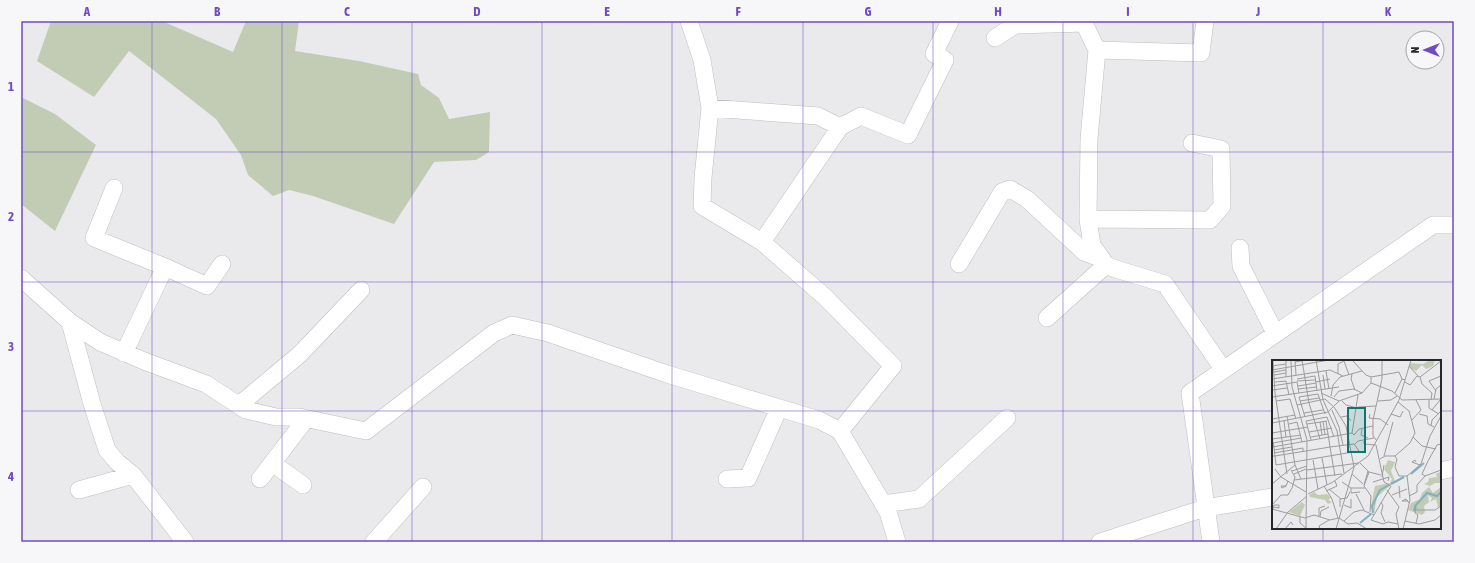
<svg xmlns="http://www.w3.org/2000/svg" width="1475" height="563" font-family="'Asap Condensed',sans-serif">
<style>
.green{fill:#c2ccb5}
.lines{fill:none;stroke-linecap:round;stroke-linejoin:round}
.minor-casing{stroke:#bebec1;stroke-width:18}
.minor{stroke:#fff;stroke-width:17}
.grid{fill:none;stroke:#6f4cc5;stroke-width:1;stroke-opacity:0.55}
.inset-river{fill:none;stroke:#81b2bf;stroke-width:2}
.inset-road{fill:none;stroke:#9c9c9e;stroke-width:1}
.view{fill:#0f766e;fill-opacity:0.15;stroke:#0f766e;stroke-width:2}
.inset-edge{fill:none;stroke:#272728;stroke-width:2}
.neatline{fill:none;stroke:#6f4cc5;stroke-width:1.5}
.grid-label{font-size:13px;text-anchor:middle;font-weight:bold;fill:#6f4cc5}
</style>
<rect width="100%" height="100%" fill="#eaeaed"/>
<path class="green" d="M 51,21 L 162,21 L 233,52 L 246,21 L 299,21 L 295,51 L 359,61 L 418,74 L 421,85 L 439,98 L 449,119 L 490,112 L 489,152 L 476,160 L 434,162 L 394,224 L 313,196 L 289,190 L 273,196 L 248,175 L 241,155 L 216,119 L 129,51 L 94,97 L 37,61 Z
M 21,97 L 55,114 L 96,145 L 55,231 L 21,204 Z"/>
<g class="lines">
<g class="minor-casing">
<path id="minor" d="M 689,21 L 702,60 L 710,108 L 703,178 L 702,206 L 762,242 L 825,297 L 893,366 L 840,431
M 1083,21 L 1097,50 L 1089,139 L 1088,219 L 1092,245 L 1106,265 L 1116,269 L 1165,284 L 1223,369
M 995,38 L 1015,25 L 1085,23
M 1097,50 L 1201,53 L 1205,21
M 710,108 L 818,116 L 840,127 L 861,116 L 908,135 L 945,60 L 934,54 L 950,21
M 114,188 L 94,238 L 165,267
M 1088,219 L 1210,220 L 1222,206 L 1221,149 L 1192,143
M 762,242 L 840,127
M 1240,248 L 1241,266 L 1275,333
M 959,264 L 1002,192 L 1010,189 L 1027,199 L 1084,252 L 1100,258
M 21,278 L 70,322 L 100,342 L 144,361 L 206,384 L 246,410 L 276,417 L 299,417 L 366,431 L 494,333 L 512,325 L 548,333 L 667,374 L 819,420 L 840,431 L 888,512 L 897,542
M 1047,318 L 1106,265
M 70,322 L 92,404 L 107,450 L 117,462 L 133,475 L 185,542
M 124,353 L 165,267 L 207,286 L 222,264
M 239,405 L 300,354 L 361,290
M 272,463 L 303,485
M 1440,471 L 1454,468
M 260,479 L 306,419
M 727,479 L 748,478 L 779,408
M 79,490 L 133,475
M 883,504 L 919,499 L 1007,418
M 374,542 L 423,487
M 1100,542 L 1205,508 L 1273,497
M 1211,542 L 1190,393 L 1433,225 L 1454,225"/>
</g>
<use href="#minor" class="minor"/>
</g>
<path class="grid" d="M 152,21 L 152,542M 282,21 L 282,542M 412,21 L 412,542M 542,21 L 542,542M 672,21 L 672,542M 803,21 L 803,542M 933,21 L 933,542M 1063,21 L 1063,542M 1193,21 L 1193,542M 1323,21 L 1323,361M 21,152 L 1454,152M 21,282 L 1454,282M 21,411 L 1273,411M 1440,411 L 1454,411M 1323,528 L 1323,542"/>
<g transform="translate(1272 360)">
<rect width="169" height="169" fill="#eaeaed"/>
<path d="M 158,0 L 163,0 L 161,6 L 154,9 L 150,5 L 144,11 L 138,8 L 138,3 L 151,4 ZM 116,100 L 123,102 L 119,111 L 123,121 L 105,137 L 102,154 L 99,147 L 103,126 L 118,123 L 120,119 L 112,109 ZM 168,112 L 169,123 L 163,123 L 158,126 L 152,124 L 156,122 L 157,118 L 165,117 L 164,114 ZM 157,127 L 161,133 L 169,127 L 169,147 L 166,147 L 164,139 L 158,142 L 160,138 L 156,135 L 157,142 L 152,146 L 153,152 L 150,155 L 136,150 L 139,143 L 148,139 L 150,133 ZM 42,132 L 46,135 L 55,134 L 59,138 L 56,140 L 60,142 L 56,144 L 53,140 L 38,137 L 37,135 ZM 30,142 L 33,145 L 28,156 L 17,152 Z" fill="#c2ccb5"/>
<path class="inset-river" d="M 139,114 L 152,103M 119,124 L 132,117M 142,151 L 143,146 L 155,133 L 165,136 L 169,132M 101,153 L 100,146 L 108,130 L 117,125M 88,163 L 99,154"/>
<path class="inset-road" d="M 1,0 L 3,33 L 15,114M 14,0 L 14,17M 19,0 L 20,27 L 35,80 L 34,169M 23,0 L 24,15M 30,0 L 37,43 L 48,79M 44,0 L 51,40 L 65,71 L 72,113M 80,0 L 94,15 L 99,17 L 127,12 L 130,19 L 133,20M 23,2 L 35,0M 0,6 L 14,4M 137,6 L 146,16M 0,10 L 57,0M 54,11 L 57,29M 2,12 L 14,10M 66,14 L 66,4 L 72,1 L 77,15M 80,14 L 79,19 L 83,30M 2,15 L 14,13M 51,15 L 53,29M 148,17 L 150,24 L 160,33 L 159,40M 0,19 L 58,10 L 71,16M 25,19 L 43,16 L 45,31M 25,21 L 43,20M 3,22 L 14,21 L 17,35M 44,22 L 58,19M 133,22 L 138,25 L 145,16 L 148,17 L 169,1M 99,23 L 120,31 L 130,40 L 169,39M 0,26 L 25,22 L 27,33M 26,26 L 44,23M 26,29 L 45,27M 0,30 L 15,28M 164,31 L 157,21 L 169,16M 49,33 L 67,41M 123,33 L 130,19M 59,36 L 61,25 L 68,17 L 90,11M 0,37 L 67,27M 62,37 L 67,31 L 82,29 L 90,33M 162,39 L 164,29 L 169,25M 157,40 L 157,48 L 167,54M 4,41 L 18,39 L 24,59M 28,41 L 47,38M 70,41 L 74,45 L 85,48M 106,41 L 119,40 L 125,36M 126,42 L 137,51 L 143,73 L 138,83 L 123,96 L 125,99 L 123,107 L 127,116 L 135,116M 25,45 L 53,39 L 62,47 L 74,66 L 82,107 L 64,169M 86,47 L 104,46M 60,50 L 67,67 L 71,85M 160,50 L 168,40M 32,53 L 51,50M 98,54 L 97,58 L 108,59 L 116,65M 119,54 L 128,57 L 131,51M 147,54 L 155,56 L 156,64 L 162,67M 15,56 L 23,105 L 29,119M 33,57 L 27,37 L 46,34 L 53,54M 69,57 L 75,56 L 79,61M 0,59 L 23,55M 140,60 L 149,50 L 144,40M 12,61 L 14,77M 54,61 L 58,87M 48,62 L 50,75M 51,62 L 53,74M 0,63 L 56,52 L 67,41 L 90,33 L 99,23 L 99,17M 17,64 L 25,62 L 30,82M 35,64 L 55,61M 159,66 L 160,60 L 169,51M 90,69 L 89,75 L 96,78M 37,72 L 60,68M 0,73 L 36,67M 80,73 L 82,75 L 87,69 L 101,66M 39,77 L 56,74M 141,77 L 150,86 L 164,89M 0,78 L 2,87 L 4,105 L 87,91 L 82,84 L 58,87 L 34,91 L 3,96 L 0,96M 0,79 L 29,75M 39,80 L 34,61 L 55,57 L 62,77M 35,81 L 80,73 L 86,35M 92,81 L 92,84 L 104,85 L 112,122 L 119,126 L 99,160 L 111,164 L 116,162 L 126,164M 105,81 L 101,76 L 101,60 L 110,19 L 110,0M 1,83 L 29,78M 82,85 L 86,81 L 102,78M 0,87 L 35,81M 58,87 L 63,116M 2,90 L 20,87M 2,93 L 31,88 L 31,92M 112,96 L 121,62M 50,98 L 55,125M 108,99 L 113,96 L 123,96M 41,100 L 46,129M 144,102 L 143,100 L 140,102 L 148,105M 88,103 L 97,112 L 92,126 L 99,136 L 98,152M 3,109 L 9,117 L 34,132M 35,110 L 87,103M 20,111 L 35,106M 97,112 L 109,115M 22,114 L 34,109M 80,114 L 91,124M 153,116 L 150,114 L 156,101 L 165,85 L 169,84M 110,117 L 112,105M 22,120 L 70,114M 70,122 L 79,128 L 79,133 L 88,132M 101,122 L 117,117 L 116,121M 0,124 L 23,105M 92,125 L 96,111M 14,126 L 9,126 L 10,128 L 14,126 L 16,121M 52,126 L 60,139 L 66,158M 127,126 L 128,138M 79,128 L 93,128M 57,129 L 69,139M 115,130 L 127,147 L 124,154 L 127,169M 54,131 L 65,126 L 63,121M 36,134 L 61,122 L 96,96 L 127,40 L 139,0M 84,134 L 92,150M 120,135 L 135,129M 137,136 L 145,132 L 145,125 L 153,116 L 169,110M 136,141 L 130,141 L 134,139 L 137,143M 109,142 L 111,146 L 109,153 L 113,162M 0,145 L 9,135 L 16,135 L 20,128 L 23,117 L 19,110M 72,145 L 79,148 L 79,139M 68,147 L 68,139 L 75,138 L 78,132M 143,148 L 145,150 L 163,150 L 169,146M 0,149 L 33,158M 1,149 L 1,147 L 2,145 L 7,145 L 7,148 L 1,147M 47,156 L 47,148 L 53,146M 28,157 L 28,163 L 34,168M 48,157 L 49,151 L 57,147M 33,158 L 42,155 L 58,160 L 67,158 L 76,164 L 85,163 L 95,169M 72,161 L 82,152 L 90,150 L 102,155M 133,161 L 138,140 L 135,116 L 149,104 L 158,76 L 169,56M 144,163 L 146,155 L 143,153 L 144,146M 4,169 L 16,152 L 35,136M 13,169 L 19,162 L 21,165M 48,169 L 47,166 L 57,160M 131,169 L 133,161 L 147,164 L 163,160 L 169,155"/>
<path class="view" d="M 76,48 L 93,48 L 93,92 L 76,92 Z"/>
<rect width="169" height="169" class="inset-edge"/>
</g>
<rect width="1475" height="563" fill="none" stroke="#f7f7fa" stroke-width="44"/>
<g transform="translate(1425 50) rotate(270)"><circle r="19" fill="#f7f7fa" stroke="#a4a4a6"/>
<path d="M0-3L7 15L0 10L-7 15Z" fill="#6f4cc5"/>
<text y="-6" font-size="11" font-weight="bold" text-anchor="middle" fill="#272728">N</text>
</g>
<rect x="22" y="22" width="1431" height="519" class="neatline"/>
<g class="grid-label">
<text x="87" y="16">A</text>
<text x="217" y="16">B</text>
<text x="347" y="16">C</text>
<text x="477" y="16">D</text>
<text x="607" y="16">E</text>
<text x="738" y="16">F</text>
<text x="868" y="16">G</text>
<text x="998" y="16">H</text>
<text x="1128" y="16">I</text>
<text x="1258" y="16">J</text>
<text x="1388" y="16">K</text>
<text x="11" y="91">1</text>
<text x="11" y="221">2</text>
<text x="11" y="351">3</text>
<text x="11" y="481">4</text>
</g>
</svg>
